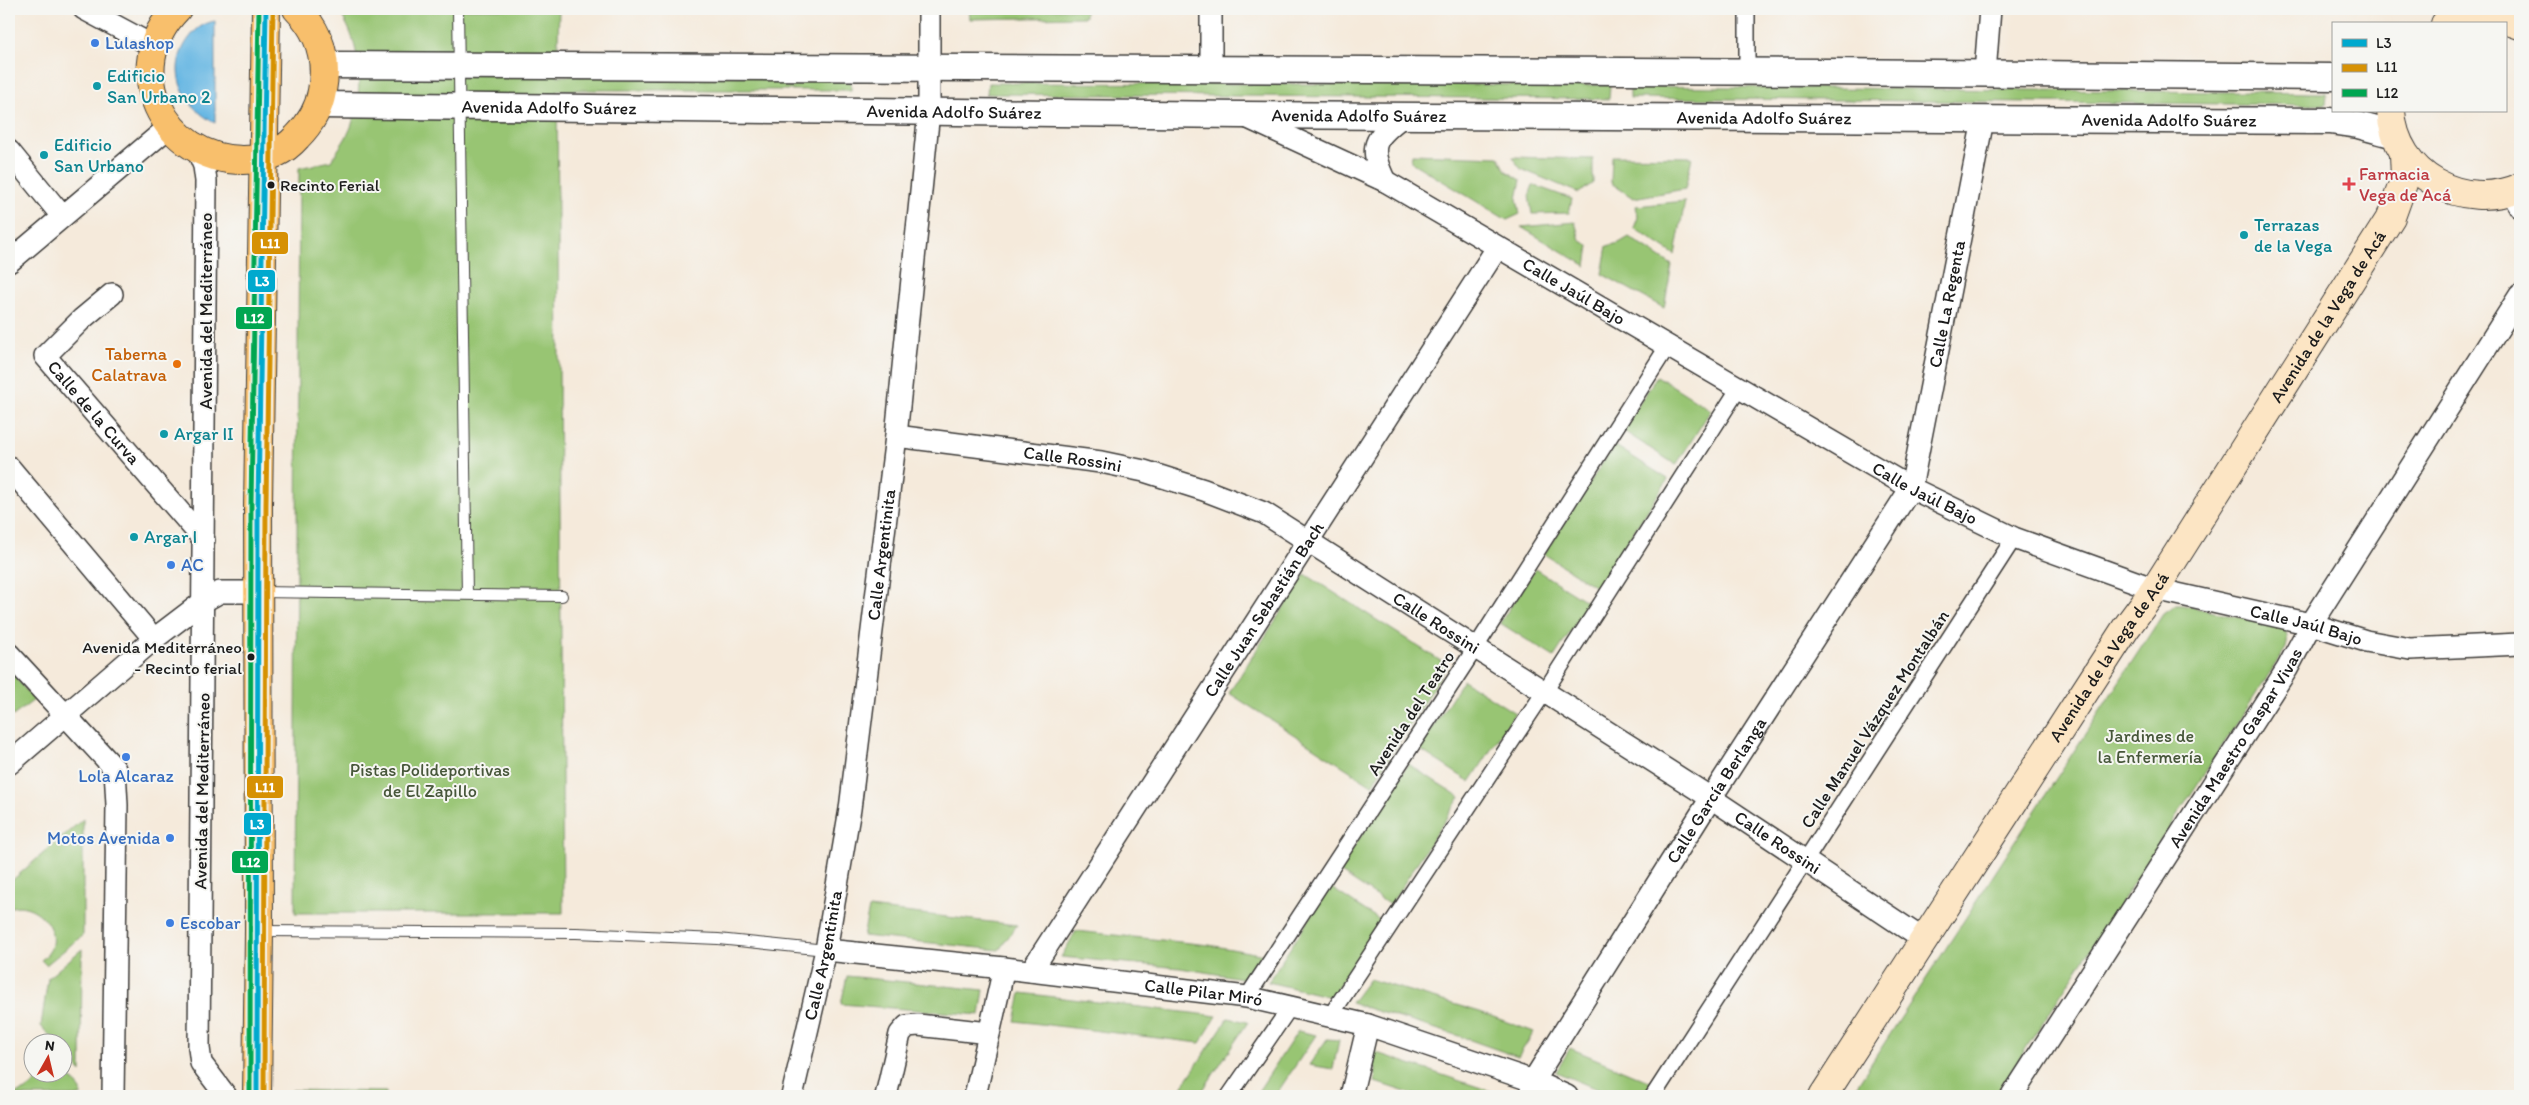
<svg xmlns="http://www.w3.org/2000/svg" width="2529" height="1105" font-family="Itim,sans-serif">
<style>
.green{fill:#98c573;stroke:#5a7048}
.water{fill:#68b7e3;stroke:#426a80}
.lines{fill:none;stroke-linecap:round;stroke-linejoin:round}
.service-casing{stroke:#3d3b39;stroke-width:12}
.pedestrian-casing{stroke:#3d3b39;stroke-width:18}
.minor-casing{stroke:#3d3b39;stroke-width:24}
.tertiary-casing{stroke:#3d3b39;stroke-width:29}
.secondary-casing{stroke:#3d3b39;stroke-width:30}
.primary-casing{stroke:#3d3b39;stroke-width:30}
.service{stroke:#fff;stroke-width:10}
.pedestrian{stroke:#fff;stroke-width:15}
.minor{stroke:#fff;stroke-width:21}
.tertiary{stroke:#fff;stroke-width:26}
.secondary{stroke:#fce5c4;stroke-width:28}
.primary{stroke:#f8bf6c;stroke-width:28}
.bus-1-casing{stroke:#f6f6f2;stroke-width:9}
.bus-2-casing{stroke:#f6f6f2;stroke-width:9}
.bus-3-casing{stroke:#f6f6f2;stroke-width:9}
.bus-1{stroke:#00a9ce;stroke-width:5}
.bus-2{stroke:#d69104;stroke-width:5}
.bus-3{stroke:#00a651;stroke-width:5}
.shop-dot{fill:#3f7fe0;stroke:#f6f6f2;stroke-width:2}
.culture-dot{fill:#0f9aa8;stroke:#f6f6f2;stroke-width:2}
.health-dot{fill:#e0444e;stroke:#f6f6f2;stroke-width:2}
.bus-dot{fill:#1c1c1c;stroke:#f6f6f2;stroke-width:2}
.food-dot{fill:#e8710a;stroke:#f6f6f2;stroke-width:2}
.labels{text-anchor:middle;stroke-width:4;stroke-linejoin:round;paint-order:stroke}
.bus-label{font-size:17px;fill:#1c1c1c;stroke:#f6f6f2;text-anchor:start}
.shop-label{font-size:18px;fill:#366cbe;stroke:#f6f6f2;text-anchor:start}
.culture-label{font-size:18px;fill:#0d838f;stroke:#f6f6f2;text-anchor:start}
.street-label{font-size:18px;fill:#1c1c1c;stroke:#f6f6f2}
.health-label{font-size:18px;fill:#be3a42;stroke:#f6f6f2;text-anchor:start}
.food-label{font-size:18px;fill:#c56008;stroke:#f6f6f2;text-anchor:end}
.park-label{font-size:18px;fill:#47573a;stroke:#f6f6f2}
.line-badge{stroke:#f6f6f2;stroke-width:2}
.badge-label{font-size:14px;text-anchor:middle;font-weight:bold;fill:#fff}
</style>
<rect width="100%" height="100%" fill="#f6f6f2"/>
<filter id="ink" filterUnits="userSpaceOnUse"><feTurbulence type="fractalNoise" baseFrequency=".02" numOctaves="2"/><feDisplacementMap in="SourceGraphic" scale="10" xChannelSelector="R" yChannelSelector="G"/><feConvolveMatrix kernelMatrix="1 2 1 2 8 2 1 2 1" color-interpolation-filters="sRGB"/></filter>
<filter id="wash" filterUnits="userSpaceOnUse"><feTurbulence type="fractalNoise" baseFrequency=".0096" numOctaves="4" result="noise"/><feDisplacementMap in="SourceGraphic" scale="20" xChannelSelector="R" yChannelSelector="G"/><feGaussianBlur stdDeviation="1.12" result="paint"/><feColorMatrix in="noise" values="0 0 0 0 0 0 0 0 0 0 0 0 0 0 0 0 0 1.4 0 .05"/><feComposite in="paint" operator="in"/></filter>
<g filter="url(#wash)">
<rect width="100%" height="100%" fill="#f5eadb"/>
<path class="green" d="M 337,9 L 559,9 L 557,76 L 851,75 L 851,90 L 557,90 L 563,913 L 295,913 L 299,168 L 331,161 C 338,149 348,137 352,124 C 364,88 361,39 337,9 Z
M 969,9 L 1085,9 L 1085,17 L 970,19 Z
M 988,83 L 1610,85 L 1609,99 L 987,94 Z
M 1630,86 L 2327,93 L 2326,105 L 1630,98 Z
M 1412,154 L 1499,157 L 1506,171 L 1521,180 L 1517,199 L 1520,214 L 1507,220 L 1411,162 Z
M 1612,156 L 1692,157 L 1685,189 L 1633,198 L 1611,183 Z
M 1512,157 L 1593,159 L 1593,183 L 1579,193 L 1521,169 Z
M 1533,185 L 1572,199 L 1569,213 L 1532,214 L 1529,196 Z
M 1685,201 L 1675,255 L 1634,228 L 1638,217 L 1636,206 Z
M 1575,222 L 1580,240 L 1589,246 L 1586,266 L 1521,227 Z
M 1629,237 L 1672,265 L 1664,308 L 1602,274 L 1607,246 L 1619,243 Z
M 1657,376 L 1711,410 L 1676,465 L 1622,430 Z
M 1614,445 L 1668,479 L 1597,588 L 1544,554 Z
M 1535,569 L 1589,603 L 1554,657 L 1500,623 Z
M 1305,574 L 1447,665 L 1372,785 L 1229,693 Z
M 2176,605 L 2183,605 L 2281,627 C 2289,633 2288,639 2286,648 L 1995,1096 L 1850,1096 L 2163,614 Z
M 12,673 L 34,700 L 13,716 L 9,712 L 9,676 Z
M 1463,680 L 1515,713 L 1470,782 L 1419,749 Z
M 1408,764 L 1460,797 L 1390,905 L 1338,871 Z
M 83,819 L 83,935 L 46,965 L 41,960 C 70,940 38,897 9,908 L 9,883 Z
M 1330,887 L 1381,921 L 1331,997 L 1268,982 Z
M 869,908 L 1017,925 L 999,950 L 863,936 Z
M 1076,931 L 1209,945 L 1265,955 L 1247,979 L 1180,968 L 1061,957 Z
M 82,949 L 81,1072 L 63,1051 L 62,1042 L 55,1042 L 41,1026 L 48,978 Z
M 847,976 L 984,990 L 980,1015 L 841,1004 Z
M 1369,979 L 1480,1012 L 1534,1032 L 1518,1057 L 1459,1036 L 1351,1003 Z
M 1021,993 L 1217,1016 L 1200,1043 L 1015,1021 Z
M 1228,1018 L 1248,1022 L 1199,1096 L 1176,1096 Z
M 1298,1031 L 1316,1035 L 1275,1096 L 1255,1096 Z
M 1327,1039 L 1339,1040 L 1333,1069 L 1309,1065 Z
M 1570,1048 L 1653,1083 L 1645,1096 L 1614,1096 L 1556,1072 Z
M 1371,1051 L 1505,1096 L 1418,1096 L 1375,1082 L 1376,1068 L 1367,1067 Z
M 63,1068 L 81,1090 L 81,1096 L 9,1096 L 9,1094 C 23,1093 36,1087 39,1073 L 62,1072 Z
M 292,1090 L 386,1092 L 386,1096 L 292,1096 Z"/>
<path class="water" d="M 215,21 L 215,123 C 182,106 165,69 190,37 C 197,28 204,23 215,21 Z"/>
</g>
<g filter="url(#ink)">
<g class="lines">
<g class="service-casing">
<path id="service" d="M 458,9 L 467,594
M 259,592 L 562,596
M 260,931 L 576,933 L 718,939 L 826,950"/>
</g>
<g class="pedestrian-casing">
<path id="pedestrian" d="M 1747,9 L 1747,71
M 1247,997 L 1476,647 L 1667,347
M 1331,1015 L 1545,691 L 1739,388
M 1229,1096 L 1291,1006
M 1653,1096 L 2014,538"/>
</g>
<g class="minor-casing">
<g id="minor">
<path d="M 84,9 L 155,47"/>
<path d="M 1211,9 L 1211,68"/>
<path d="M 1985,73 L 1990,9"/>
<path id="s1" d="M 1244,116 L 1385,181 L 1911,488 L 2014,538 L 2155,589 L 2311,624 L 2366,641 L 2410,649 L 2520,644"/>
<path d="M 197,149 L 204,166 L 206,181 L 199,1048 L 201,1063 L 226,1096"/>
<path d="M 9,151 L 62,216"/>
<path d="M 1385,181 C 1368,146 1373,139 1403,116"/>
<path d="M 2511,191 L 2520,207"/>
<path d="M 9,262 L 170,126"/>
<path id="s2" d="M 112,294 L 82,319 L 45,356 L 204,540"/>
<path id="s3" d="M 896,436 L 1101,462 L 1144,471 L 1204,490 L 1264,513 L 1711,798 L 1924,940"/>
<path d="M 9,467 L 154,639"/>
<path d="M 9,654 L 115,769 L 117,805 L 113,1096"/>
<path d="M 9,764 L 154,639 L 204,601 L 220,592 L 258,592"/>
<path id="s4" d="M 826,950 L 1004,968 L 1247,997 L 1368,1025 L 1533,1081 L 1567,1096"/>
<path id="s5" d="M 1031,971 L 1497,248"/>
<path id="s6" d="M 792,1096 L 826,950 L 850,809 L 896,436 L 922,181 L 929,111 L 929,9"/>
<path d="M 886,1096 L 900,1034 L 907,1026 L 918,1025 L 989,1033"/>
<path d="M 975,1096 L 1004,968"/>
<path d="M 1351,1096 L 1368,1025"/>
<path id="s7" d="M 1530,1096 L 1533,1081 L 1711,798 L 1911,488 L 1983,120"/>
<path id="s8" d="M 2012,1096 L 2287,669 L 2311,624 L 2520,295"/>
</g>
</g>
<g class="tertiary-casing">
<g id="tertiary">
<path d="M 325,65 L 1827,72 L 2333,77"/>
<path id="s9" d="M 320,105 L 1241,115 L 2330,121 L 2358,125 L 2395,135"/>
</g>
</g>
<g class="secondary-casing">
<g id="secondary">
<path d="M 2445,24 C 2471,14 2495,15 2520,25"/>
<path d="M 2391,111 C 2395,176 2463,212 2520,187"/>
<path id="s10" d="M 1823,1096 L 2126,628 L 2155,589 L 2391,217 L 2405,178 L 2404,154"/>
</g>
</g>
<g class="primary-casing">
<path id="primary" d="M 177,9 C 119,68 163,160 243,160 C 265,160 283,153 297,137 C 310,124 319,110 322,91 C 328,59 320,32 297,9
M 257,1096 L 259,931 L 258,505 L 266,9"/>
</g>
<use href="#service" class="service"/>
<use href="#pedestrian" class="pedestrian"/>
<use href="#minor" class="minor"/>
<use href="#tertiary" class="tertiary"/>
<use href="#secondary" class="secondary"/>
<use href="#primary" class="primary"/>
<g class="bus-1-casing">
<path id="bus-1" d="M 257,1096 L 258,505 L 266,9"/>
</g>
<g class="bus-2-casing">
<path id="bus-2" d="M 264,1096 L 266,505 L 273,9"/>
</g>
<g class="bus-3-casing">
<path id="bus-3" d="M 250,1096 L 251,505 L 259,9"/>
</g>
<use href="#bus-1" class="bus-1"/>
<use href="#bus-2" class="bus-2"/>
<use href="#bus-3" class="bus-3"/>
</g>
</g>
<g class="shop-dot">
<circle cx="95" cy="43" r="5"/>
<circle cx="171" cy="565" r="5"/>
<circle cx="126" cy="757" r="5"/>
<circle cx="170" cy="838" r="5"/>
<circle cx="170" cy="923" r="5"/>
</g>
<g class="culture-dot">
<circle cx="97" cy="86" r="5"/>
<circle cx="44" cy="155" r="5"/>
<circle cx="2244" cy="235" r="5"/>
<circle cx="164" cy="434" r="5"/>
<circle cx="134" cy="537" r="5"/>
</g>
<path class="health-dot" d="M2346.5 176.5h5v5h5v5h-5v5h-5v-5h-5v-5h5z"/>
<g class="bus-dot">
<circle cx="271" cy="185" r="4.5"/>
<circle cx="251" cy="657" r="4.5"/>
</g>
<circle class="food-dot" cx="177" cy="364" r="5"/>
<g class="labels">
<g class="bus-label">
<text x="280" y="191">Recinto Ferial</text>
<text x="242" y="653" text-anchor="end">Avenida Mediterráneo<tspan x="242" dy="21">- Recinto ferial</tspan></text>
</g>
<g class="shop-label">
<text x="105" y="49">Lulashop</text>
<text x="181" y="571">AC</text>
<text x="126" y="782" text-anchor="middle">Lola Alcaraz</text>
<text x="160" y="844" text-anchor="end">Motos Avenida</text>
<text x="180" y="929">Escobar</text>
</g>
<g class="culture-label">
<text x="107" y="82">Edificio<tspan x="107" dy="21">San Urbano 2</tspan></text>
<text x="54" y="151">Edificio<tspan x="54" dy="21">San Urbano</tspan></text>
<text x="2254" y="231">Terrazas<tspan x="2254" dy="21">de la Vega</tspan></text>
<text x="174" y="440">Argar II</text>
<text x="144" y="543">Argar I</text>
</g>
<g class="street-label">
<text dy="6" stroke="none"><textPath href="#s9" startOffset="229">Avenida Adolfo Suárez</textPath></text>
<text dy="6" stroke="none"><textPath href="#s9" startOffset="634">Avenida Adolfo Suárez</textPath></text>
<text dy="6" stroke="none"><textPath href="#s9" startOffset="1039">Avenida Adolfo Suárez</textPath></text>
<text dy="6" stroke="none"><textPath href="#s9" startOffset="1444">Avenida Adolfo Suárez</textPath></text>
<text dy="6" stroke="none"><textPath href="#s9" startOffset="1849">Avenida Adolfo Suárez</textPath></text>
<text dy="6" stroke="none"><textPath href="#s1" startOffset="374">Calle Jaúl Bajo</textPath></text>
<text dy="6" stroke="none"><textPath href="#s7" startOffset="906">Calle La Regenta</textPath></text>
<text transform="translate(206 311) rotate(-90)" y="6">Avenida del Mediterráneo</text>
<text dy="6" stroke="none"><textPath href="#s10" startOffset="929">Avenida de la Vega de Acá</textPath></text>
<text dy="6" stroke="none"><textPath href="#s2" startOffset="166">Calle de la Curva</textPath></text>
<text dy="6" stroke="none"><textPath href="#s3" startOffset="178">Calle Rossini</textPath></text>
<text dy="6" stroke="none"><textPath href="#s1" startOffset="779">Calle Jaúl Bajo</textPath></text>
<text dy="6" stroke="none"><textPath href="#s6" startOffset="549">Calle Argentinita</textPath></text>
<text dy="6" stroke="none"><textPath href="#s5" startOffset="430">Calle Juan Sebastián Bach</textPath></text>
<text dy="6" stroke="none"><textPath href="#s3" startOffset="582">Calle Rossini</textPath></text>
<text dy="6" stroke="none"><textPath href="#s1" startOffset="1184">Calle Jaúl Bajo</textPath></text>
<text dy="6" stroke="none"><textPath href="#s10" startOffset="524">Avenida de la Vega de Acá</textPath></text>
<text transform="translate(1411 713) rotate(-57)" y="6">Avenida del Teatro</text>
<text transform="translate(1875 719) rotate(-57)" y="6">Calle Manuel Vázquez Montalbán</text>
<text dy="6" stroke="none"><textPath href="#s8" startOffset="414">Avenida Maestro Gaspar Vivas</textPath></text>
<text dy="6" stroke="none"><textPath href="#s7" startOffset="359">Calle García Berlanga</textPath></text>
<text transform="translate(202 791) rotate(-89)" y="6">Avenida del Mediterráneo</text>
<text dy="6" stroke="none"><textPath href="#s3" startOffset="988">Calle Rossini</textPath></text>
<text dy="6" stroke="none"><textPath href="#s6" startOffset="144">Calle Argentinita</textPath></text>
<text dy="6" stroke="none"><textPath href="#s4" startOffset="380">Calle Pilar Miró</textPath></text>
</g>
<g class="health-label">
<text x="2359" y="180">Farmacia<tspan x="2359" dy="21">Vega de Acá</tspan></text>
</g>
<g class="food-label">
<text x="167" y="360">Taberna<tspan x="167" dy="21">Calatrava</tspan></text>
</g>
<g class="park-label">
<text x="2150" y="742">Jardines de<tspan x="2150" dy="21">la Enfermería</tspan></text>
<text x="430" y="776">Pistas Polideportivas<tspan x="430" dy="21">de El Zapillo</tspan></text>
</g>
</g>
<g class="line-badge">
<rect x="251" y="231" width="38" height="24" rx="5" fill="#d69104"/>
<rect x="247" y="269" width="29" height="24" rx="5" fill="#00a9ce"/>
<rect x="235" y="306" width="38" height="24" rx="5" fill="#00a651"/>
<rect x="246" y="775" width="38" height="24" rx="5" fill="#d69104"/>
<rect x="243" y="812" width="29" height="24" rx="5" fill="#00a9ce"/>
<rect x="231" y="850" width="38" height="24" rx="5" fill="#00a651"/>
</g>
<g class="badge-label">
<text x="270" y="248">L11</text>
<text x="262" y="286">L3</text>
<text x="254" y="323">L12</text>
<text x="265" y="792">L11</text>
<text x="257" y="829">L3</text>
<text x="250" y="867">L12</text>
</g>
<rect width="2529" height="1105" fill="none" stroke="#f6f6f2" stroke-width="30"/>
<rect x="2332" y="22" width="175" height="90" fill="#f6f6f2" stroke="#9f9f9c"/>
<rect x="2342" y="39" width="25" height="8" fill="#00a9ce" stroke="#9f9f9c"/>
<text x="2376" y="48" font-size="15" fill="#1c1c1c">L3</text>
<rect x="2342" y="64" width="25" height="8" fill="#d69104" stroke="#9f9f9c"/>
<text x="2376" y="72" font-size="15" fill="#1c1c1c">L11</text>
<rect x="2342" y="89" width="25" height="8" fill="#00a651" stroke="#9f9f9c"/>
<text x="2376" y="98" font-size="15" fill="#1c1c1c">L12</text>
<g transform="translate(48 1058) rotate(8)"><circle r="24" fill="#f6f6f2" stroke="#9f9f9c"/>
<path d="M0-4L9 19L0 12L-9 19Z" fill="#c8321e"/>
<text y="-8" font-size="14" font-weight="bold" text-anchor="middle" fill="#1c1c1c">N</text>
</g>
</svg>
